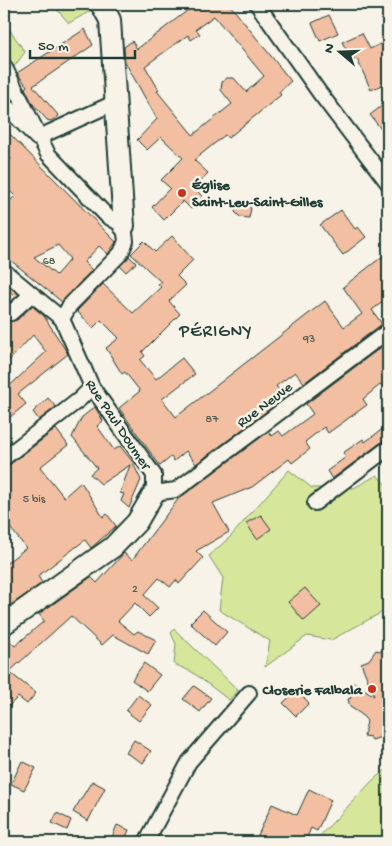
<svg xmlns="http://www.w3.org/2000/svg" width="392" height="846" font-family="'Gochi Hand',sans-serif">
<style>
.green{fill:#d6e79b;stroke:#7a9268}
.building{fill:#f2bfa2;stroke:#1f3d34;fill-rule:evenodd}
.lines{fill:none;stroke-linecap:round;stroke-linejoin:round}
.street-casing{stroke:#1f3d34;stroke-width:18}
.secondary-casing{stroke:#1f3d34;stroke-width:24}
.street{stroke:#f7f3e8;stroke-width:14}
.secondary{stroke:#f7f3e8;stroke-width:20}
.poi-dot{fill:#c8321e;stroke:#f7f3e8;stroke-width:2}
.labels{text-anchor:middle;stroke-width:5;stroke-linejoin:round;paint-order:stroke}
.number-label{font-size:12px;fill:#545e50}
.poi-label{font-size:15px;font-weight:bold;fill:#1f3d34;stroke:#f7f3e8;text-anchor:start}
.street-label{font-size:15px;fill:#1f3d34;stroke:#f7f3e8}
.quarter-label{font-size:18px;letter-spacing:1px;fill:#1f3d34;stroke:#f7f3e8}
</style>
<rect width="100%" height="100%" fill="#f7f3e8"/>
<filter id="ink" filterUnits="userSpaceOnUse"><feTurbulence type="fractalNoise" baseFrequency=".02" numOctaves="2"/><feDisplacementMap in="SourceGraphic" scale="10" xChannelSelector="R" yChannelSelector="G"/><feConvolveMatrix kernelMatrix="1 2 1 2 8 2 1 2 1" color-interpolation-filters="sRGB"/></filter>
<g filter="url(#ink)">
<path class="green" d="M 4,4 L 5,23 L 25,52 L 14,67 L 4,57 Z
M 52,4 L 90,4 L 94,9 L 69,23 Z
M 289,470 L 312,488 L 354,488 L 377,475 L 388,487 L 388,609 L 331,640 L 307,636 L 265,667 L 270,641 L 219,610 L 223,578 L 209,556 L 231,536 Z
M 174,629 L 238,690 L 229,700 L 192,672 L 174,664 L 176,644 L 171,633 Z
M 388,768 L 388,842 L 314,842 L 374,779 Z"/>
<path class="building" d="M 196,4 L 231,4 L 230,5 L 291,81 L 279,92 L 281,95 L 228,138 L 225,135 L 194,160 L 208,173 L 194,188 L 203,197 L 191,209 L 183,201 L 164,220 L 152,207 L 170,188 L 161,180 L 183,158 L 161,137 L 147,150 L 137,140 L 157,119 L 125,62 L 124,47 L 132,41 L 137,49 ZM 214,16 L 264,76 L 246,92 L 234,78 L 227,78 L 222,82 L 221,90 L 232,104 L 193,135 L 157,91 L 159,90 L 145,66 L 188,35 L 191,40 L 200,34 L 196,29 Z
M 329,15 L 338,33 L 320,41 L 312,23 Z
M 85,29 L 93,45 L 33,86 L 59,116 L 51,121 L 47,120 L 32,103 L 25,88 L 27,86 L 17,73 Z
M 362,33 L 370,49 L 388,40 L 388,82 L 371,90 L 357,59 L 352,61 L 342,42 Z
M 383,105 L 388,111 L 388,138 L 370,115 Z
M 4,128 L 116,242 L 108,254 L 99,246 L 84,262 L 92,270 L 62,302 L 4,255 L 4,250 L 10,243 L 4,238 L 4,207 L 15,196 L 4,185 L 4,167 L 11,159 L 4,151 ZM 58,245 L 70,259 L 56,275 L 34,257 Z
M 243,201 L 251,208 L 249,218 L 240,217 L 235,212 L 237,204 Z
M 341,210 L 355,229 L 358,227 L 366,237 L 343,255 L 320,225 Z
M 172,236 L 193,260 L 177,276 L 186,285 L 169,301 L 180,314 L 142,352 L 145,356 L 140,360 L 156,379 L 182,358 L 195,374 L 162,399 L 176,417 L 325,301 L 344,327 L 362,314 L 343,287 L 388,252 L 388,298 L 372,310 L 382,324 L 304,383 L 295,372 L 276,386 L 285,398 L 196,464 L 186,451 L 174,461 L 171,457 L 160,466 L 119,408 L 140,391 L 125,372 L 122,374 L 106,348 L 119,338 L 101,320 L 93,328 L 77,311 L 103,284 L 133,313 L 161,287 L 158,284 L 161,282 L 131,254 L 144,241 L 155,252 Z
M 129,256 L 136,263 L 126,272 L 120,266 Z
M 4,282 L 19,294 L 16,297 L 4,286 Z
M 32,306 L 44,316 L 68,354 L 18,394 L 26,404 L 4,422 L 4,391 L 46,352 L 33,335 L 4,366 L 4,324 L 8,321 L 17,320 Z
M 388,342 L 388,394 L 381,384 L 363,399 L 367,405 L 328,433 L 324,427 L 305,442 L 310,449 L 292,463 L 289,459 L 252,487 L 213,503 L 229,532 L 196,551 L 203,558 L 179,584 L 176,580 L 170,587 L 159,578 L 144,595 L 158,608 L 149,617 L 135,603 L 118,621 L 134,634 L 138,631 L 156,640 L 148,654 L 113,635 L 102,645 L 71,616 L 9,672 L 36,693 L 27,704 L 18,697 L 4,711 L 4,636 L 15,646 L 44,621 L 39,614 L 91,577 L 97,583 L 124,553 L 132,560 L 179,498 L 268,432 L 272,436 L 279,431 L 283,436 L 313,414 L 306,404 Z
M 48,398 L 56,407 L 39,420 L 33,412 Z
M 95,407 L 103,421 L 97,426 L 114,450 L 120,446 L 132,461 L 141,480 L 129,508 L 121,501 L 124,494 L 120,493 L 130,465 L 101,484 L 90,474 L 97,468 L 72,437 L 82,417 Z
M 384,428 L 388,434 L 388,439 L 383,441 L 332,479 L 327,471 L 346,457 L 343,453 L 363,439 L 365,442 Z
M 56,429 L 68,445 L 40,467 L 64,497 L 81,482 L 103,517 L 107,514 L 116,526 L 91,548 L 85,540 L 38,576 L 42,583 L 4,610 L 4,565 L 26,548 L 4,520 L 4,469 Z
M 261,515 L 271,529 L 257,539 L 246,523 Z
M 305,588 L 321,606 L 304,621 L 288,602 Z
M 203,610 L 227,632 L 215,646 L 190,623 Z
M 376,650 L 388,653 L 388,735 L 372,740 L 370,737 L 364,736 L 367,721 L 361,714 L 350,707 L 348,699 L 351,698 L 349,691 L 354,682 L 374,696 L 361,663 L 369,660 Z
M 144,663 L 160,675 L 147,691 L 132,680 Z
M 194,686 L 211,698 L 200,712 L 183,699 Z
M 297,690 L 309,703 L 296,716 L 283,703 Z
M 138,695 L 152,705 L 139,721 L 126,711 Z
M 134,740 L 151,751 L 143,763 L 126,753 Z
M 22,761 L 36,768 L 24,790 L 11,784 Z
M 92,781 L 105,788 L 88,821 L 73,812 Z
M 309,789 L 331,800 L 317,831 L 311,828 L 305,842 L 255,842 L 272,804 L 297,815 Z
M 57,813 L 71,820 L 67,830 L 52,823 Z
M 117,825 L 129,830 L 124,842 L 112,837 Z"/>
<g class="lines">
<g class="street-casing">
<path id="street" d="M 257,4 L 319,92 L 388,183
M 4,66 L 48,154 L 107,216 L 124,226 L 126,241 L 121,253 L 70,305 L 62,319 L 92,387 L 154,475 L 154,493 L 176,490 L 388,331
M 4,104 L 37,138 L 116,102
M 4,271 L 62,319
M 4,308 L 11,313 L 32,294
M 4,458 L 80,399 L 92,387
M 315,503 L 388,448
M 146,842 L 189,762 L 249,693"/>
</g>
<g class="secondary-casing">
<path id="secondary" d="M 101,4 L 110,20 L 124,226
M 4,624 L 113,547 L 137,522 L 154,493"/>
</g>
<use href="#street" class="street"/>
<use href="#secondary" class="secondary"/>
</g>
</g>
<g class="poi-dot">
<circle cx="182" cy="193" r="5"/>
<circle cx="372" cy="689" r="5"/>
</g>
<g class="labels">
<g class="number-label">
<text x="49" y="264">68</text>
<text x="309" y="342">93</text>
<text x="212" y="422">87</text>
<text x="34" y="502">5 bis</text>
<text x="135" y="592">2</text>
</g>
<g class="poi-label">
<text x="192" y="189">Église<tspan x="192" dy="17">Saint-Leu-Saint-Gilles</tspan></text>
<text x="362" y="694" text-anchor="end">Closerie Falbala</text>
</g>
<g class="street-label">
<text transform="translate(264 404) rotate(-37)" y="5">Rue Neuve</text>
<text transform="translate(119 424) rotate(56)" y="5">Rue Paul Doumer</text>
</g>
<g class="quarter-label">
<text x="216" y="336">PÉRIGNY</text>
</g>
</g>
<rect width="392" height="846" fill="none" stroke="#f7f3e8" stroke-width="20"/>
<rect x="10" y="10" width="372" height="826" fill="none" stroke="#1f3d34" stroke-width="2" filter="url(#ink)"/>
<g transform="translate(340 52) rotate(289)" stroke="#f7f3e8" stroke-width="4" paint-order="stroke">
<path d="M0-4L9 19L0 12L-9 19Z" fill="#1f3d34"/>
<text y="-8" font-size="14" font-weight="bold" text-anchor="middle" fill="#1f3d34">N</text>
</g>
<path d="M30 50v8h105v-8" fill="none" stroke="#1f3d34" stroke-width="2.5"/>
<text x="38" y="50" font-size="15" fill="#1f3d34" stroke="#f7f3e8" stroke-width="4" paint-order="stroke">50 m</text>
</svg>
